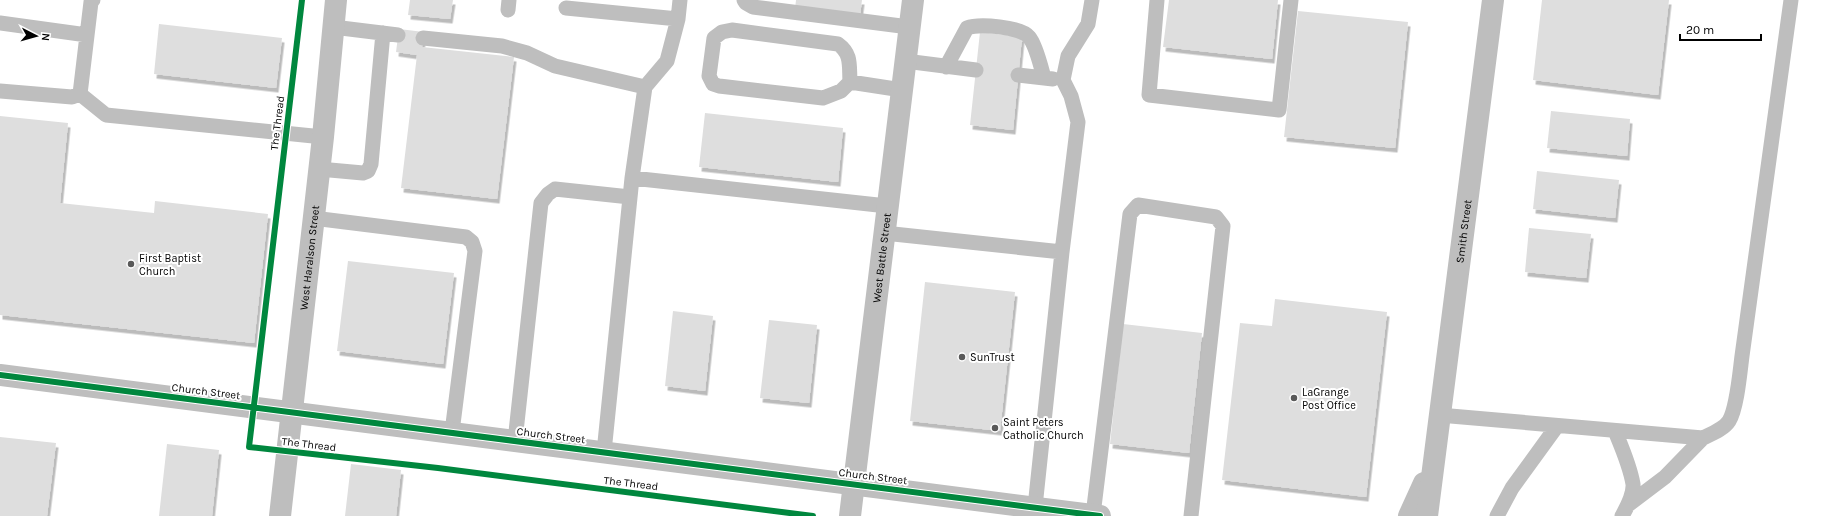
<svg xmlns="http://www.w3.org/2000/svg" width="1824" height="516" font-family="Karla,sans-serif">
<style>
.building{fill:#dedede;filter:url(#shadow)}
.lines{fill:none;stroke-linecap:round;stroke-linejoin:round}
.service{stroke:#bebebe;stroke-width:15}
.minor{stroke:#bebebe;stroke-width:22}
.cycleway-casing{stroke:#fff;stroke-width:8}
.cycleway{stroke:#00873e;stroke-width:6}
.poi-dot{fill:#595959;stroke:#fff;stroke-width:1.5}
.labels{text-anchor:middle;stroke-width:4;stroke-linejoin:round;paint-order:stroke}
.street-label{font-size:11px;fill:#000;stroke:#fff}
.poi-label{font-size:11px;fill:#000;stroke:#fff;text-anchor:start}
</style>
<defs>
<filter id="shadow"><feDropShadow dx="2.5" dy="4.5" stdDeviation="0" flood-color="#0004"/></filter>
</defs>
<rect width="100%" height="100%" fill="#fff"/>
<path class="building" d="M 410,0 L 453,0 L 450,19 L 408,15 Z
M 796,0 L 862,0 L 860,15 L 795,9 Z
M 1169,0 L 1278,0 L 1272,59 L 1163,47 Z
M 1542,0 L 1669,0 L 1658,95 L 1533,80 Z
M 1298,11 L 1408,22 L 1395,148 L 1284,137 Z
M 159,24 L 282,38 L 276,88 L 154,74 Z
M 399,29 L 424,32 L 422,47 L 514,57 L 497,199 L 401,188 L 417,55 L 396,52 Z
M 980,32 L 1022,37 L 1013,130 L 970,125 Z
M 1551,111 L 1630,119 L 1627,156 L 1547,148 Z
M 705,113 L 843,128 L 838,182 L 699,167 Z
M 0,116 L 68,123 L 60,203 L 154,213 L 155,201 L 268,214 L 254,343 L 0,315 Z
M 1537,171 L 1619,180 L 1615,218 L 1533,209 Z
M 1529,228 L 1591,234 L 1586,278 L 1525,272 Z
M 348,261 L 454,273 L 443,364 L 337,351 Z
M 925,282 L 1015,292 L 1000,431 L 910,421 Z
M 1275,299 L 1387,312 L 1366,497 L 1222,480 L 1240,323 L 1272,326 Z
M 673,311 L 713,316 L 705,391 L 665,386 Z
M 769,320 L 817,325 L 809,403 L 760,398 Z
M 1123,324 L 1202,333 L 1189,453 L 1110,444 Z
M 0,437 L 56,443 L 47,516 L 0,516 Z
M 167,444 L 219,450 L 212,516 L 159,516 Z
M 351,464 L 401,470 L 396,516 L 345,516 Z"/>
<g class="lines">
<path class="service" d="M 93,0 L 91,2 L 80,94 L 106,115 L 323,137
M 744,0 L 746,3 L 753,7 L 909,27
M 1157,0 L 1149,95 L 1279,110 L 1291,0
M 566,8 L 678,19 L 680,0
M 508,10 L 509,0
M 0,23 L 87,35
M 333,27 L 398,35
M 423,38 L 502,46 L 527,53 L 555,66 L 645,87 L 632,178
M 905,61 L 976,70
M 946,67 L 967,28 C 979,23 1021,27 1029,37 C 1036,45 1041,67 1044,78
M 1018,75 L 1053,79
M 850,82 C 849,66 852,54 838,44 L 732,30 L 722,32 L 714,38 L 709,76 L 713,84 L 719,86 L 823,98 L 841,91 L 850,82 L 902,90
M 645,87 L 667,61 L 678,19
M 0,91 L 72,97 L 80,94
M 319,169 L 363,173 L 368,171 L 371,164 L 383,33
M 313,218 L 466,237 L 472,242 L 475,251 L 452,432
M 884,233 L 1062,252 L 1035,507
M 1062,252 L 1078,122 L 1071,96 L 1063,80 L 1068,56 L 1088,24 L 1092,0
M 1439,415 L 1703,438 C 1711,434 1724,429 1729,421 C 1737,408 1740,371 1742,356 L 1791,0
M 1615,431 C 1622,448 1630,466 1633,484 C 1634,495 1627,507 1622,516
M 515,441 L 541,203 L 548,194 L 555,189 L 630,197
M 604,452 L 632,178 L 887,206
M 1628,505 L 1665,477 L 1703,438
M 1093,515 L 1130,214 L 1138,205 L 1216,217 L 1223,226 L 1191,516
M 1497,516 L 1512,488 L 1557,426"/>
<g class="minor">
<path d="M 0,375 L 1100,516"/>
<path id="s1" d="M 280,516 L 323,137 L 336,0"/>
<path id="s2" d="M 850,516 L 913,0"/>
<path d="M 1409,516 L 1424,483"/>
<path id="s3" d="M 1427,516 L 1493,0"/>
</g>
<g class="cycleway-casing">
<path id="cycleway" d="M 302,0 L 249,447 L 438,468 L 813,516
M 0,375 L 1100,516"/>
</g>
<use href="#cycleway" class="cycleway"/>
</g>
<g class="poi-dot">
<circle cx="131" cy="264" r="4"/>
<circle cx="962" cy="357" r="4"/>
<circle cx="1294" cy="398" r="4"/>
<circle cx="995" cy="428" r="4"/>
</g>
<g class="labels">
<g class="street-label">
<text transform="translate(277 123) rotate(-83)" y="4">The Thread</text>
<text dy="4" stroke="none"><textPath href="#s3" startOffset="287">Smith Street</textPath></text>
<text dy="4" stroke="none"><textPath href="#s1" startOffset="260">West Haralson Street</textPath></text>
<text dy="4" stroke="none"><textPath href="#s2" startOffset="260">West Battle Street</textPath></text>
<text transform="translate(206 391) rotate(7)" y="4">Church Street</text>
<text transform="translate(551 435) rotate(7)" y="4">Church Street</text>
<text transform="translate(309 444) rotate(7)" y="4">The Thread</text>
<text transform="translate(873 476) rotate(7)" y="4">Church Street</text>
<text transform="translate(631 483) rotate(7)" y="4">The Thread</text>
</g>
<g class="poi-label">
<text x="139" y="262">First Baptist<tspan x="139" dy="13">Church</tspan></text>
<text x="970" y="361">SunTrust</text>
<text x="1302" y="396">LaGrange<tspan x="1302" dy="13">Post Office</tspan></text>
<text x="1003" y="426">Saint Peters<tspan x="1003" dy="13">Catholic Church</tspan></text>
</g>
</g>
<g transform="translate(36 36) rotate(96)" stroke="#ffffff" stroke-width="3" paint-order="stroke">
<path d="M0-3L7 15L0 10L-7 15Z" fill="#000000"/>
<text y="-6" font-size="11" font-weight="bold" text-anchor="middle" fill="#000000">N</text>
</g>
<path d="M1680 34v6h81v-6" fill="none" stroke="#000000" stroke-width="2"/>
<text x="1686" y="34" font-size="12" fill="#000000" stroke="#ffffff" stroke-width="3" paint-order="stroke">20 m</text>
</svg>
